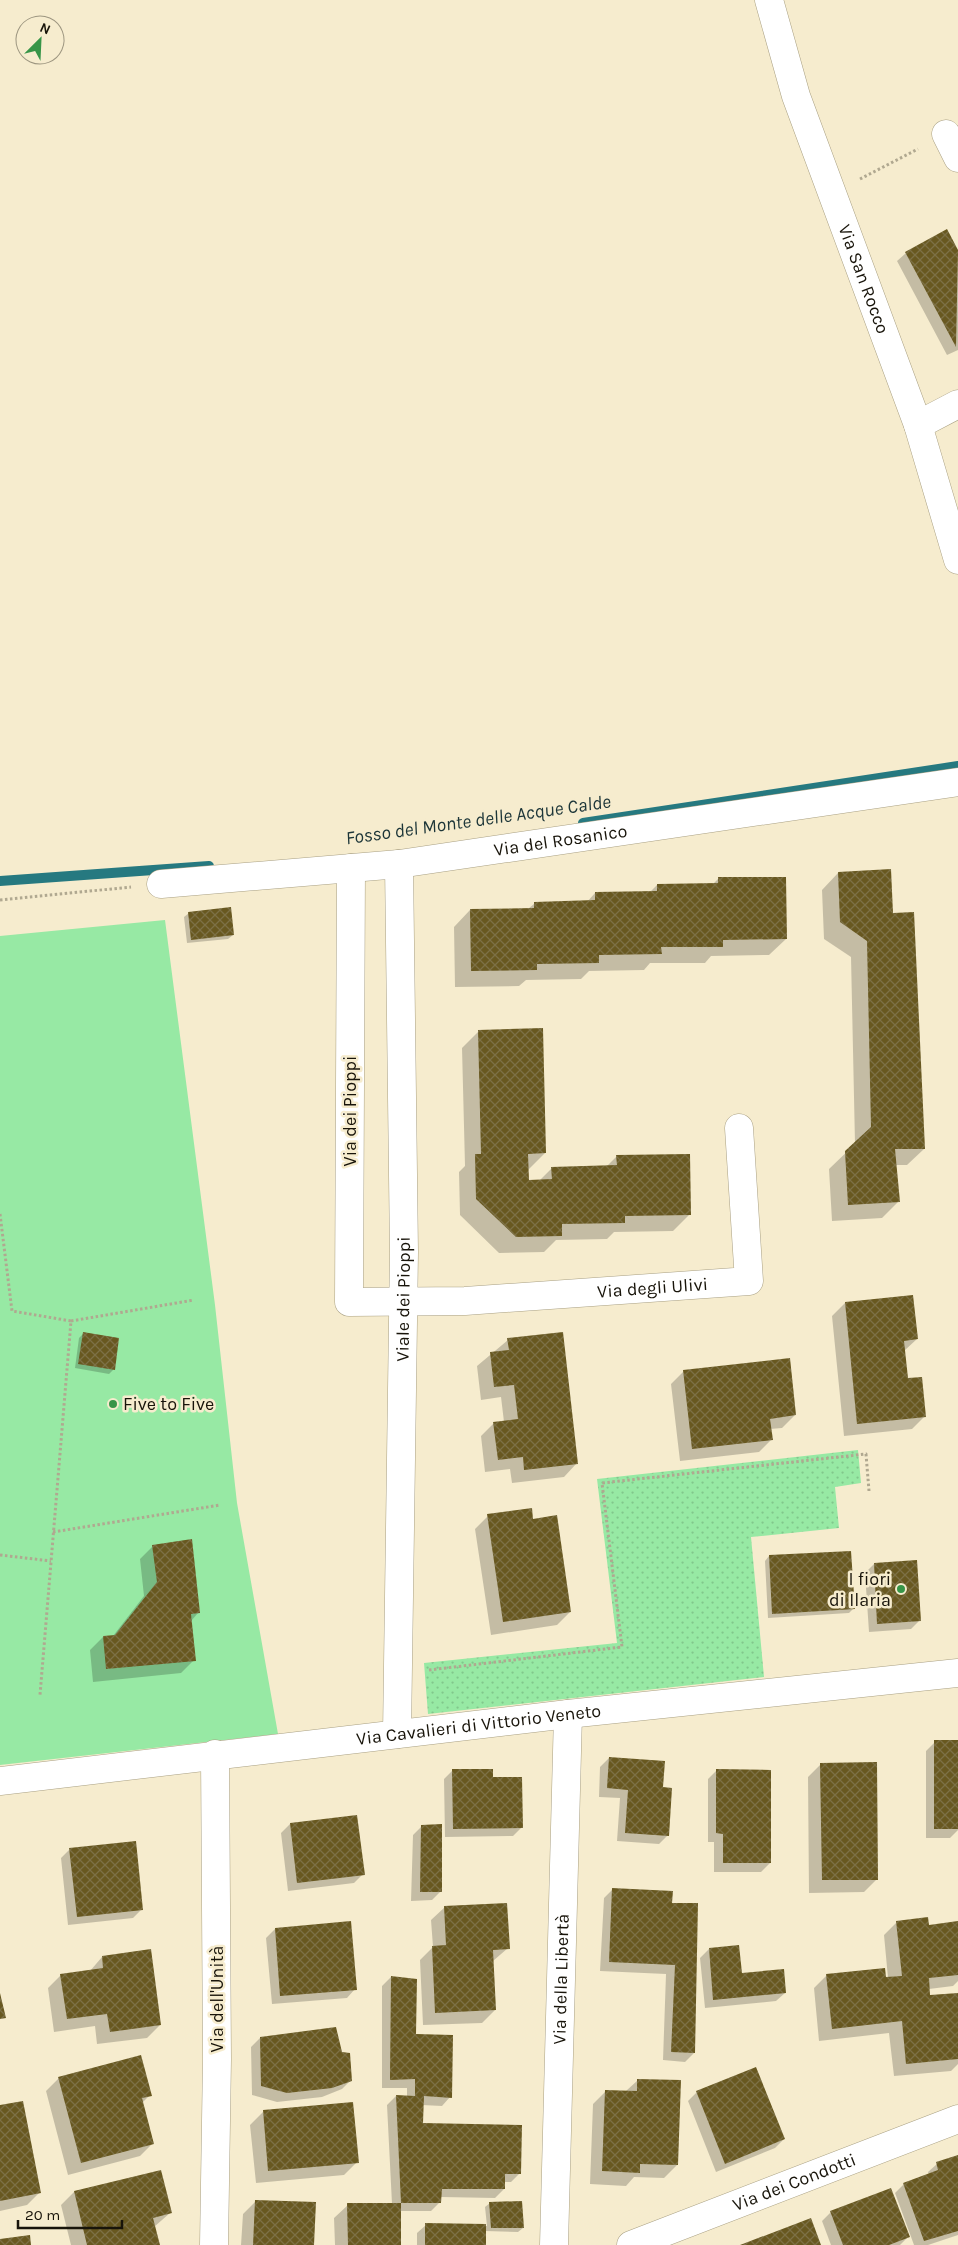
<svg xmlns="http://www.w3.org/2000/svg" width="958" height="2245" font-family="Karla,sans-serif">
<style>
.grass{fill:url(#grass-dots)}
.garden{fill:#97e9a4}
.shadow{fill:#0003}
.lines{fill:none;stroke-linecap:round;stroke-linejoin:round}
.stream{stroke:#267980;stroke-width:10}
.building{fill:url(#building-cross-hatch)}
.street-casing{stroke:#a9a083;stroke-width:29}
.path{stroke:#b0a890;stroke-width:3;stroke-dasharray:2.5 2.5;stroke-linecap:butt}
.street{stroke:#fff;stroke-width:28}
.poi-dot{fill:#379548;stroke:#f6ecce;stroke-width:2}
.labels{text-anchor:middle;stroke-width:5;stroke-linejoin:round;paint-order:stroke}
.street-label{font-size:18px;fill:#18140a;stroke:#f6ecce}
.poi-label{font-size:18px;fill:#18140a;stroke:#f6ecce;text-anchor:start}
.water-label{font-size:19px;font-style:italic;fill:#1c3538;stroke:#f6ecce}
</style>
<defs>
<pattern id="grass-dots" width="8" height="8" patternUnits="userSpaceOnUse" patternTransform="scale(1.25)"><rect width="8" height="8" fill="#97e9a4"/><path d="M2 2h.1M6 6h.1" fill="none" stroke="#81c78c" stroke-width="1.8" stroke-linecap="round"/></pattern>
<pattern id="building-cross-hatch" width="8" height="8" patternUnits="userSpaceOnUse" patternTransform="scale(1.25)"><rect width="8" height="8" fill="#685820"/><path d="M0 0l8 8M0 8l8-8" fill="none" stroke="#7c7046"/></pattern>
</defs>
<rect width="100%" height="100%" fill="#f6ecce"/>
<path class="grass" d="M 858,1450 L 861,1483 L 835,1487 L 839,1528 L 751,1537 L 764,1677 L 428,1714 L 424,1663 L 617,1643 L 597,1479 Z"/>
<path class="garden" d="M 165,920 L 215,1305 L 237,1503 L 278,1734 L 0,1765 L 0,936 Z"/>
<path class="shadow" d="M 947,231 L 958,252 L 958,350 L 947,355 L 897,261 L 906,253 Z
M 838,873 L 892,914 L 924,1149 L 907,1165 L 895,1165 L 899,1201 L 882,1218 L 832,1221 L 829,1169 L 855,1144 L 851,957 L 824,939 L 822,890 Z
M 718,879 L 786,939 L 769,955 L 711,956 L 705,963 L 650,963 L 644,970 L 589,971 L 581,979 L 526,980 L 519,986 L 455,987 L 454,927 L 470,910 L 528,909 L 535,903 L 587,902 L 595,893 L 650,892 L 657,885 L 713,884 Z
M 189,913 L 233,935 L 228,939 L 187,943 L 184,917 Z
M 479,1031 L 545,1153 L 528,1170 L 527,1181 L 539,1181 L 552,1168 L 606,1167 L 617,1156 L 690,1214 L 673,1231 L 614,1232 L 607,1239 L 556,1240 L 544,1252 L 499,1253 L 460,1215 L 459,1172 L 465,1166 L 462,1048 Z
M 845,1303 L 917,1339 L 904,1351 L 907,1380 L 925,1416 L 912,1429 L 844,1436 L 832,1316 Z
M 83,1334 L 114,1369 L 109,1374 L 75,1368 L 79,1338 Z
M 508,1340 L 577,1463 L 564,1477 L 512,1483 L 510,1469 L 485,1472 L 481,1436 L 494,1423 L 504,1422 L 501,1397 L 481,1400 L 477,1366 Z
M 684,1371 L 795,1415 L 782,1428 L 770,1429 L 772,1439 L 759,1452 L 680,1461 L 671,1384 Z
M 488,1516 L 532,1520 L 570,1612 L 557,1625 L 491,1635 L 475,1529 Z
M 153,1546 L 198,1613 L 191,1621 L 194,1660 L 181,1673 L 93,1682 L 90,1650 L 103,1637 L 113,1636 L 144,1596 L 140,1559 Z
M 769,1556 L 853,1609 L 849,1613 L 768,1618 L 765,1561 Z
M 874,1564 L 920,1620 L 911,1629 L 869,1632 L 865,1573 Z
M 935,1742 L 958,1742 L 958,1830 L 950,1838 L 926,1838 L 926,1751 Z
M 609,1758 L 668,1835 L 659,1844 L 617,1841 L 620,1798 L 599,1797 L 600,1767 Z
M 821,1764 L 877,1879 L 864,1892 L 809,1893 L 808,1777 Z
M 453,1770 L 492,1778 L 522,1827 L 513,1836 L 445,1837 L 444,1779 Z
M 717,1770 L 770,1863 L 761,1872 L 714,1872 L 714,1842 L 708,1842 L 708,1779 Z
M 290,1824 L 363,1874 L 354,1883 L 288,1891 L 281,1833 Z
M 422,1826 L 441,1891 L 432,1900 L 411,1901 L 413,1835 Z
M 70,1849 L 142,1909 L 133,1918 L 68,1925 L 61,1858 Z
M 613,1889 L 671,1904 L 694,2053 L 685,2062 L 663,2060 L 666,1974 L 600,1971 L 604,1898 Z
M 445,1907 L 508,1948 L 493,1961 L 495,2010 L 482,2023 L 423,2025 L 420,1960 L 433,1947 L 431,1920 Z
M 897,1922 L 928,1926 L 958,1923 L 958,1981 L 953,1986 L 929,1989 L 929,1997 L 958,1994 L 958,2064 L 951,2071 L 894,2076 L 889,2033 L 819,2041 L 814,1988 L 827,1975 L 888,1978 L 884,1935 Z
M 275,1929 L 355,1989 L 347,1998 L 272,2004 L 266,1938 Z
M 709,1949 L 741,1974 L 785,1993 L 776,2001 L 705,2008 L 700,1958 Z
M 102,1957 L 160,2025 L 147,2038 L 97,2044 L 95,2026 L 54,2032 L 48,1988 L 61,1975 L 90,1971 Z
M 391,1977 L 415,2036 L 450,2097 L 442,2106 L 422,2105 L 422,2125 L 520,2173 L 511,2182 L 504,2182 L 504,2189 L 495,2198 L 441,2197 L 440,2202 L 431,2211 L 400,2211 L 400,2245 L 335,2245 L 334,2218 L 348,2205 L 392,2204 L 387,2105 L 396,2096 L 407,2097 L 407,2088 L 382,2088 L 382,1986 Z
M 260,2038 L 341,2054 L 351,2080 L 342,2089 L 322,2097 L 277,2102 L 252,2095 L 251,2047 Z
M 59,2078 L 150,2095 L 142,2103 L 153,2143 L 140,2156 L 68,2175 L 46,2091 Z
M 638,2080 L 677,2165 L 664,2178 L 634,2177 L 626,2186 L 590,2184 L 593,2104 L 606,2091 L 626,2091 Z
M 697,2092 L 784,2139 L 775,2148 L 716,2172 L 688,2101 Z
M 0,2106 L 40,2192 L 27,2205 L 0,2211 Z
M 263,2112 L 357,2162 L 344,2175 L 256,2183 L 250,2125 Z
M 958,2157 L 958,2235 L 928,2245 L 914,2245 L 895,2193 L 904,2184 L 929,2175 L 928,2172 L 937,2164 Z
M 74,2192 L 170,2213 L 154,2227 L 158,2245 L 71,2245 L 61,2205 Z
M 256,2201 L 313,2245 L 241,2245 L 243,2214 Z
M 490,2203 L 523,2228 L 518,2232 L 485,2231 L 485,2245 L 417,2245 L 417,2233 L 426,2225 L 487,2226 L 485,2207 Z
M 831,2212 L 908,2237 L 900,2245 L 831,2245 L 822,2221 Z"/>
<g class="lines">
<path class="stream" d="M 583,823 L 958,766
M 0,881 L 209,866"/>
</g>
<path class="building" d="M 947,229 L 958,250 L 956,347 L 905,252 Z
M 891,869 L 893,913 L 914,912 L 925,1149 L 895,1149 L 900,1202 L 848,1205 L 845,1151 L 871,1127 L 867,941 L 840,922 L 838,872 Z
M 718,877 L 786,877 L 787,939 L 723,940 L 723,947 L 661,947 L 662,954 L 599,955 L 599,963 L 537,964 L 537,970 L 471,971 L 470,909 L 534,908 L 534,902 L 595,900 L 595,892 L 657,891 L 657,884 L 718,883 Z
M 231,907 L 234,935 L 191,940 L 188,912 Z
M 543,1028 L 546,1153 L 528,1154 L 529,1180 L 552,1179 L 551,1167 L 617,1165 L 616,1155 L 690,1154 L 691,1215 L 625,1216 L 625,1223 L 562,1224 L 562,1236 L 516,1237 L 476,1199 L 475,1154 L 481,1154 L 478,1030 Z
M 913,1295 L 918,1339 L 904,1341 L 908,1378 L 922,1377 L 926,1417 L 857,1424 L 845,1302 Z
M 83,1332 L 119,1338 L 115,1370 L 78,1364 Z
M 563,1332 L 578,1464 L 524,1470 L 523,1457 L 498,1460 L 493,1422 L 518,1419 L 514,1385 L 494,1387 L 490,1352 L 509,1350 L 507,1338 Z
M 790,1358 L 796,1415 L 770,1419 L 773,1440 L 692,1449 L 683,1370 Z
M 532,1508 L 533,1519 L 557,1515 L 571,1612 L 503,1622 L 487,1514 Z
M 192,1539 L 200,1613 L 191,1614 L 196,1661 L 106,1669 L 103,1636 L 115,1635 L 157,1582 L 152,1545 Z
M 851,1551 L 855,1609 L 772,1614 L 769,1555 Z
M 917,1560 L 921,1621 L 877,1624 L 874,1563 Z
M 934,1740 L 958,1740 L 958,1829 L 934,1829 Z
M 609,1757 L 665,1761 L 663,1787 L 672,1788 L 669,1836 L 625,1833 L 628,1790 L 607,1788 Z
M 877,1762 L 878,1880 L 822,1880 L 820,1763 Z
M 452,1769 L 493,1769 L 493,1777 L 522,1777 L 523,1828 L 453,1829 Z
M 716,1769 L 771,1770 L 771,1863 L 723,1863 L 723,1834 L 716,1833 Z
M 357,1815 L 365,1875 L 297,1883 L 290,1823 Z
M 442,1824 L 442,1892 L 420,1892 L 421,1825 Z
M 136,1841 L 143,1910 L 77,1917 L 69,1848 Z
M 612,1888 L 673,1891 L 672,1903 L 698,1903 L 695,2053 L 671,2052 L 675,1965 L 609,1962 Z
M 507,1903 L 510,1949 L 493,1950 L 496,2010 L 435,2013 L 432,1946 L 446,1945 L 444,1906 Z
M 928,1917 L 929,1925 L 958,1921 L 958,1975 L 929,1978 L 930,1995 L 958,1993 L 958,2059 L 906,2064 L 902,2021 L 832,2029 L 826,1974 L 885,1968 L 886,1977 L 902,1976 L 896,1921 Z
M 351,1921 L 357,1990 L 280,1996 L 275,1928 Z
M 739,1945 L 742,1973 L 784,1969 L 786,1993 L 713,2000 L 709,1948 Z
M 151,1949 L 161,2025 L 110,2032 L 107,2014 L 67,2019 L 60,1974 L 103,1968 L 102,1956 Z
M 391,1976 L 417,1979 L 416,2034 L 453,2035 L 452,2098 L 424,2096 L 423,2123 L 522,2125 L 521,2174 L 505,2174 L 505,2189 L 442,2189 L 441,2203 L 401,2203 L 401,2245 L 348,2245 L 347,2203 L 401,2203 L 396,2095 L 415,2096 L 415,2079 L 390,2080 Z
M 0,1993 L 6,2018 L 0,2019 Z
M 336,2027 L 342,2052 L 350,2053 L 352,2081 L 332,2088 L 287,2093 L 261,2086 L 260,2037 Z
M 141,2055 L 152,2096 L 142,2098 L 154,2144 L 81,2163 L 58,2077 Z
M 756,2067 L 785,2139 L 725,2164 L 696,2091 Z
M 637,2079 L 681,2080 L 678,2165 L 640,2164 L 640,2173 L 602,2171 L 605,2090 L 637,2091 Z
M 23,2101 L 41,2193 L 0,2201 L 0,2105 Z
M 353,2102 L 359,2163 L 268,2171 L 263,2110 Z
M 958,2155 L 958,2231 L 924,2241 L 903,2183 L 938,2170 L 936,2162 Z
M 161,2170 L 172,2213 L 153,2218 L 160,2245 L 87,2245 L 74,2191 Z
M 891,2188 L 910,2237 L 889,2245 L 843,2245 L 830,2211 Z
M 255,2200 L 316,2202 L 314,2245 L 253,2245 Z
M 522,2201 L 524,2228 L 491,2228 L 489,2202 Z
M 811,2218 L 821,2245 L 740,2245 Z
M 425,2223 L 486,2224 L 486,2245 L 425,2245 Z
M 30,2235 L 31,2245 L 0,2245 L 0,2239 Z"/>
<g class="lines">
<g class="street-casing">
<g id="street">
<path id="s1" d="M 769,0 L 796,96 L 918,425 L 958,560"/>
<path d="M 946,134 L 958,158"/>
<path d="M 918,425 L 958,404"/>
<path id="s2" d="M 351,868 L 349,1302 L 465,1301 L 749,1281 L 739,1128"/>
<path id="s3" d="M 161,884 L 399,864 L 958,782"/>
<path id="s4" d="M 397,1734 L 404,1252 L 399,864"/>
<path id="s5" d="M 0,1781 L 568,1714 L 958,1673"/>
<path d="M 214,2245 L 217,2059 L 215,1754"/>
<path id="s6" d="M 554,2245 L 568,1714"/>
<path id="s7" d="M 631,2245 L 958,2119"/>
</g>
</g>
<path class="path" d="M 860,179 L 918,149
M 0,900 L 131,887
M 0,1214 L 12,1311 L 71,1321 L 40,1695
M 71,1321 L 194,1300
M 53,1532 L 220,1505
M 0,1555 L 51,1561
M 429,1670 L 622,1647 L 602,1483 L 866,1454 L 869,1491"/>
<use href="#street" class="street"/>
</g>
<g class="poi-dot">
<circle cx="113" cy="1404" r="5"/>
<circle cx="901" cy="1589" r="5"/>
</g>
<g class="labels">
<g class="street-label">
<text dy="6" stroke="none"><textPath href="#s1" startOffset="295">Via San Rocco</textPath></text>
<text dy="6" stroke="none"><textPath href="#s3" startOffset="402">Via del Rosanico</textPath></text>
<text transform="translate(350 1111) rotate(-90)" y="6">Via dei Pioppi</text>
<text dy="6" stroke="none"><textPath href="#s2" startOffset="738">Via degli Ulivi</textPath></text>
<text dy="6" stroke="none"><textPath href="#s4" startOffset="435">Viale dei Pioppi</textPath></text>
<text dy="6" stroke="none"><textPath href="#s5" startOffset="482">Via Cavalieri di Vittorio Veneto</textPath></text>
<text dy="6" stroke="none"><textPath href="#s6" startOffset="266">Via della Libertà</textPath></text>
<text transform="translate(217 1999) rotate(-90)" y="6">Via dell'Unità</text>
<text dy="6" stroke="none"><textPath href="#s7" startOffset="175">Via dei Condotti</textPath></text>
</g>
<g class="poi-label">
<text x="123" y="1410">Five to Five</text>
<text x="891" y="1585" text-anchor="end">I fiori<tspan x="891" dy="21">di Ilaria</tspan></text>
</g>
<g class="water-label">
<text transform="translate(478 819) rotate(-8)" y="7">Fosso del Monte delle Acque Calde</text>
</g>
</g>
<g transform="translate(40 40) rotate(24)"><circle r="24" fill="#f6ecce" stroke="#9d9680"/>
<path d="M0-4L9 19L0 12L-9 19Z" fill="#379548"/>
<text y="-8" font-size="14" font-weight="bold" text-anchor="middle" fill="#18140a">N</text>
</g>
<path d="M18 2220v8h104v-8" fill="none" stroke="#18140a" stroke-width="2.5"/>
<text x="25" y="2220" font-size="15" fill="#18140a" stroke="#f6ecce" stroke-width="4" paint-order="stroke">20 m</text>
</svg>
